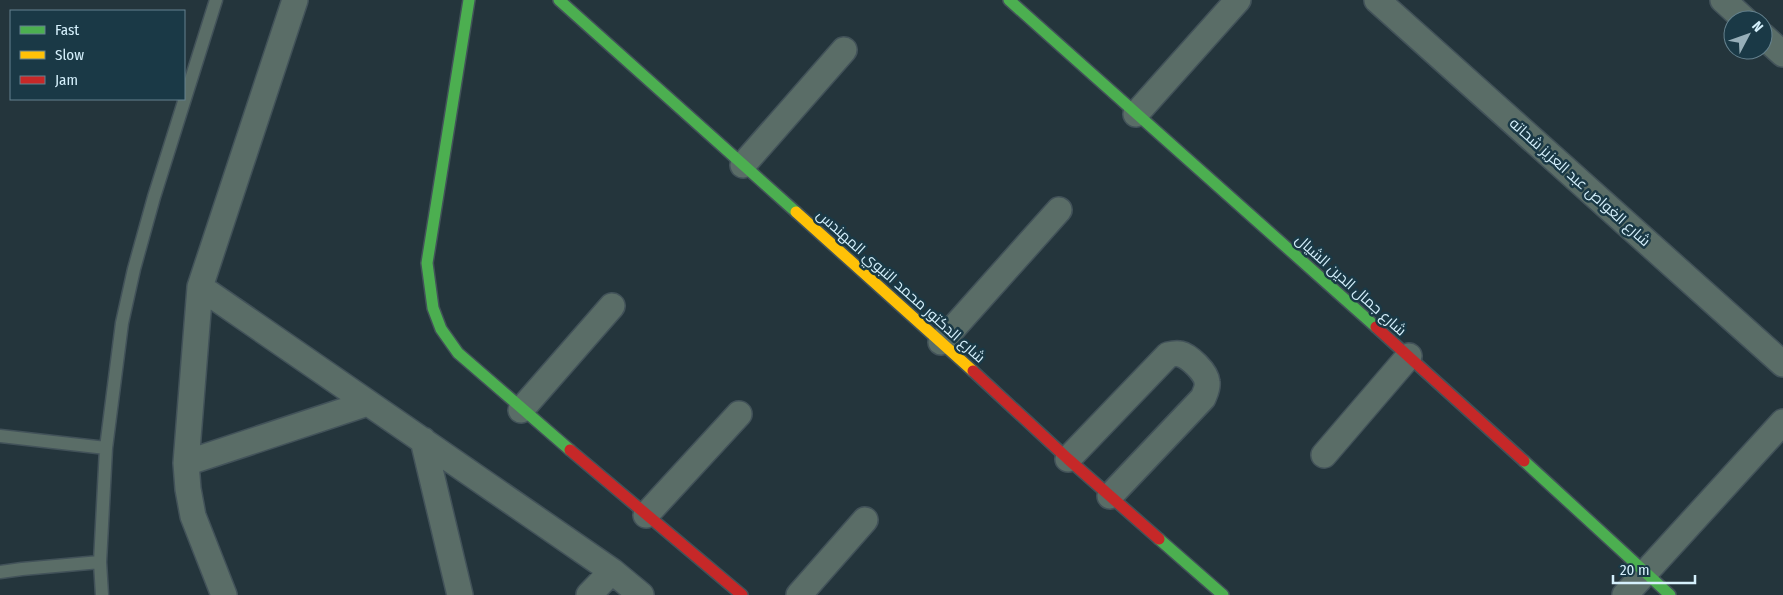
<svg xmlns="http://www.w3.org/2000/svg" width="1783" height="595" font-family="'Fira Sans Condensed',Cairo,sans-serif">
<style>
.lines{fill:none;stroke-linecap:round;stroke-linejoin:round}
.lane-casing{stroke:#425259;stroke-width:15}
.street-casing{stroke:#425259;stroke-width:28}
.fast-casing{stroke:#425259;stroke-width:14}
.slow-casing{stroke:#425259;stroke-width:14}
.jam-casing{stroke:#425259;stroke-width:14}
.lane{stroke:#5a6d67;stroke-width:12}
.street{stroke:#5a6d67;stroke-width:25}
.fast{stroke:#4caf50;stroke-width:11}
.slow{stroke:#ffc107;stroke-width:11}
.jam{stroke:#c62828;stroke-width:11}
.labels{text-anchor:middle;stroke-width:5;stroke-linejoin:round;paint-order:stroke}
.street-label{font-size:15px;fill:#d5f0fc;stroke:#1a3946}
</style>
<rect width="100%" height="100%" fill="#24353c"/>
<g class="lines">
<g class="lane-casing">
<path id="lane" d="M 0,436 L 106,448
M 0,572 L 22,569 L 100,562
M 102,595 L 100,562 L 106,448 L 122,323 L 134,269 L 154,197 L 216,0"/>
</g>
<g class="street-casing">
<path id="street" d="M 1377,0 L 1783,364
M 1723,0 L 1745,20
M 1763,36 L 1783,54
M 1136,114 L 1238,0
M 743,165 L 844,50
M 200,287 L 612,571 L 641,595
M 941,342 L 1059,210
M 521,410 L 612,306
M 423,440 L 460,595
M 1324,455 L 1409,356
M 1068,459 L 1168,355 C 1172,354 1176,353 1180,354 C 1189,356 1206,372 1207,382 C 1208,388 1205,393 1203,398 L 1110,496
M 186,463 L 368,403
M 646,515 L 739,414
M 224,595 L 193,516 L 188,489 L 186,463 L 200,287 L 295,0
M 589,595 L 612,571
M 799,595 L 865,520
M 1625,595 L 1783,422"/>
</g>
<g class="fast-casing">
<path id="fast" d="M 469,0 L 427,263 L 433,308 L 441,329 L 458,353 L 570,450
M 559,0 L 796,212
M 1009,0 L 1376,327
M 1524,461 L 1670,595
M 1159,539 L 1223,595"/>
</g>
<g class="slow-casing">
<path id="slow" d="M 796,212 L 973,371"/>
</g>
<g class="jam-casing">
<path id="jam" d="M 1376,327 L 1524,461
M 973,371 L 1068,459 L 1159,539
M 570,450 L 742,595"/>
</g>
<use href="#lane" class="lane"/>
<use href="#street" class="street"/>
<use href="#fast" class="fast"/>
<use href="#slow" class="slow"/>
<use href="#jam" class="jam"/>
</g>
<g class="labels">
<g class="street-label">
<text transform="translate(1580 182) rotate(42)" y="5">شارع الغواص عبد العزيز شحاته</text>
<text transform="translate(1351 285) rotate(42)" y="5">شارع جمال الدين الشيال</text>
<text transform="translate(901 286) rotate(42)" y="5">شارع الدكتور محمد النبوي المهندس</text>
</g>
</g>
<rect x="10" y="10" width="175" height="90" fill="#1a3946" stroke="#65828f"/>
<rect x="20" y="26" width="25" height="8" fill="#4caf50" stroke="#65828f"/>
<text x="55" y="35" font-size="15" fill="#d5f0fc">Fast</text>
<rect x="20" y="51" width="25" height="8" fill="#ffc107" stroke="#65828f"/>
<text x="55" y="60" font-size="15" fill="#d5f0fc">Slow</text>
<rect x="20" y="76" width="25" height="8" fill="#c62828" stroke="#65828f"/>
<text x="55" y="85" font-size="15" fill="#d5f0fc">Jam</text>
<g transform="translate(1748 35) rotate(49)"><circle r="24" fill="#1a3946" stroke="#65828f"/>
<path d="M0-4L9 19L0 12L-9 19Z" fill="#97afb9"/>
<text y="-8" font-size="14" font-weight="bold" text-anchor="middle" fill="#d5f0fc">N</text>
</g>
<path d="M1613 575v8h82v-8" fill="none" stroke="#d5f0fc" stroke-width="2.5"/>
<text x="1620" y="575" font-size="15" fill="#d5f0fc" stroke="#1a3946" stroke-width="4" paint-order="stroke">20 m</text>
</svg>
